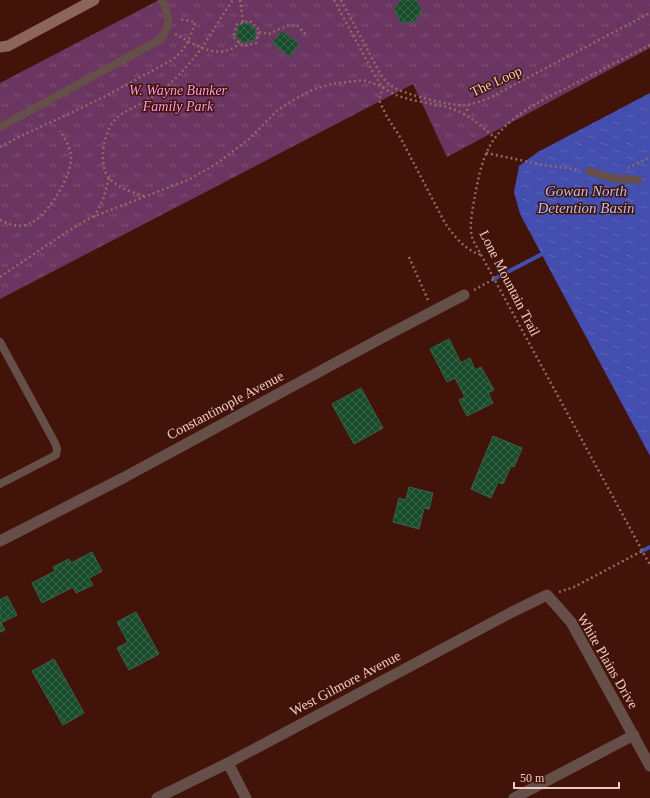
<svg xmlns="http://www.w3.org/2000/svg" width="650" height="798" font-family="'Times New Roman',serif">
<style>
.park{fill:url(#park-tufts)}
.water{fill:url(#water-ripples)}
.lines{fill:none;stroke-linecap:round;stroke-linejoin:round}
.stream{stroke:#444eaf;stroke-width:4}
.building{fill:url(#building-cross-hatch);stroke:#356646}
.path{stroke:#926a61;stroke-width:2.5;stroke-dasharray:2 3;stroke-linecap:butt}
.service{stroke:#664f49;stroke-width:8}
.minor{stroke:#664f49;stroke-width:11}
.secondary{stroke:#8b655c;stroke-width:11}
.labels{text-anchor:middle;stroke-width:3;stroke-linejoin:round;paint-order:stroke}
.street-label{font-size:14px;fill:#ebcbc3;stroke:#421309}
.park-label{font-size:14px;font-style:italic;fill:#f698e4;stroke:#421309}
.water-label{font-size:15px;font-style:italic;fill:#b3bff1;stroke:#421309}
</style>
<defs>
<pattern id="park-tufts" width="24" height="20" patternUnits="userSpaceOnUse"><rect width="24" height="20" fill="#6b3561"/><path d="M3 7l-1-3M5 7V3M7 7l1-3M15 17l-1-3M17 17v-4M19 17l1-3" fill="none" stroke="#805176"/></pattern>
<pattern id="water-ripples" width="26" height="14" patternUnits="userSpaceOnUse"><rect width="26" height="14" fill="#444eaf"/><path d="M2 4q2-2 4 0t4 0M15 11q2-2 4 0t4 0" fill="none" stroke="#5f66b8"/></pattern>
<pattern id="building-cross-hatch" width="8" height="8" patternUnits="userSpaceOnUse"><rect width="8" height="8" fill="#194b2d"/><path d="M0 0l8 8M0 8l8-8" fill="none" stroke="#3b644a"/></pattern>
</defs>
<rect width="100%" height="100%" fill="#421309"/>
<path class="park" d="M 159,0 L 650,0 L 650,48 L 447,157 L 413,84 L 0,299 L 0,83 Z"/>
<path class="water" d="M 650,93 L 650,456 L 520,214 L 514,192 L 519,166 L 538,152 Z"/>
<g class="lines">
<path class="stream" d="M 494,279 L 544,253
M 642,551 L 650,547"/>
</g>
<path class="building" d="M 401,0 L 416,0 L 422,11 L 414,22 L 401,23 L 394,9 Z
M 249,23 L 257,31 L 254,40 L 244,43 L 236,36 L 239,25 Z
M 282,31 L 299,44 L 290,57 L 272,43 Z
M 449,339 L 461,363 L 470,358 L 475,370 L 481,367 L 494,390 L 488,393 L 493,403 L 467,416 L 459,400 L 465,397 L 455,378 L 447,382 L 430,349 Z
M 361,388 L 383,428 L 354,444 L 332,404 Z
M 493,436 L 522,448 L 514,467 L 511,466 L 503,484 L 498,482 L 491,498 L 471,489 Z
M 409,487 L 433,493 L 429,509 L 424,508 L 419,529 L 393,522 L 399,498 L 406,500 Z
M 92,552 L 102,571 L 89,578 L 93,585 L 76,593 L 73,587 L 42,603 L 32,583 L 55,571 L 53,567 L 69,559 L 71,563 Z
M 7,596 L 17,615 L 1,623 L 5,630 L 0,632 L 0,600 Z
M 136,612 L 159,654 L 129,670 L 117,648 L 128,642 L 117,622 Z
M 54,659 L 84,713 L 63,725 L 32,671 Z"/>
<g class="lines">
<path class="path" d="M 240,0 L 243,22
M 334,0 L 375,76 C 378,80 381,85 384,88 C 405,104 437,101 460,112 C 473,119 484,128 495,138
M 341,0 L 381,75 C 385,81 390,86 397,89 C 409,95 449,106 463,105 C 474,105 484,100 493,96 L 650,13
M 250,21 L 259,30 L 256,43 L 243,46 L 233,37 L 237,24 Z
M 259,32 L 269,34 L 289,25 L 298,26 L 306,35
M 175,34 C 196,45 218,62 240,43
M 650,45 C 624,58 598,72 572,85 C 545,99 513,113 495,138 C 483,154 479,175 475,195 C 473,209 468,226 473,240 L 650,565
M 464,115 L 467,110 L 468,105
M 0,147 C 27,132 55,121 83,107 C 113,93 142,76 172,60 C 186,49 190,39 195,22 L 180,19 L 179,18
M 486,153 L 544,165 L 580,170
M 628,168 L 650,157
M 144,196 C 132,192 118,188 109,178 C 97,164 104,128 118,117 C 126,110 138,106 147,100 C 162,92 175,80 186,67 C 205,47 217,22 233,0
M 94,217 L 103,200 L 109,178
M 0,220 C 9,224 16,227 26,225 C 46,220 73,175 71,156 C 70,147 65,138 60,131
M 409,257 L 428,300
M 0,277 L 62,235 L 90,218 L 190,179 L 216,164 L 249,139 L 278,110 L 295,99 L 314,89 L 332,84 L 363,80 L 383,87 L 379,100 L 387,117 L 399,135 L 445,223 C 454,236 465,250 481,255
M 474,290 L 494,279
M 559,592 L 574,587 L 642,551"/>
<path class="service" d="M 0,127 L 161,39 C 172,23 169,16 162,0
M 589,171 L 611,178 L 638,180
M 0,342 L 55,443 L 57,449 L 56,455 L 0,484"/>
<path class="minor" d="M 0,541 L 123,478 L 376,341 L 464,295
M 228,763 L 246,798
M 157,798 L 228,763 L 512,612 L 547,595 L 571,622 L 650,766
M 514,798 L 634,735"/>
<path class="secondary" d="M 0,47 L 8,46 L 94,0"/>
</g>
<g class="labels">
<g class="street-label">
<text transform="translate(496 81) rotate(-25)" y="5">The Loop</text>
<text transform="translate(510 283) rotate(63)" y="5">Lone Mountain Trail</text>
<text transform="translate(225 405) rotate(-28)" y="5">Constantinople Avenue</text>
<text transform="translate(608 661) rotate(60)" y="5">White Plains Drive</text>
<text transform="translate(345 683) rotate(-28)" y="5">West Gilmore Avenue</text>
</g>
<g class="park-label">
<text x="178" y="95">W. Wayne Bunker<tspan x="178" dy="16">Family Park</tspan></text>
</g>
<g class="water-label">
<text x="586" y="196">Gowan North<tspan x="586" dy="17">Detention Basin</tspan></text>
</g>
</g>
<path d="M514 782v6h105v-6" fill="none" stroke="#ebcbc3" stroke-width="2"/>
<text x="520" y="782" font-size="12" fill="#ebcbc3" stroke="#421309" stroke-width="3" paint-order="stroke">50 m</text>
</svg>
